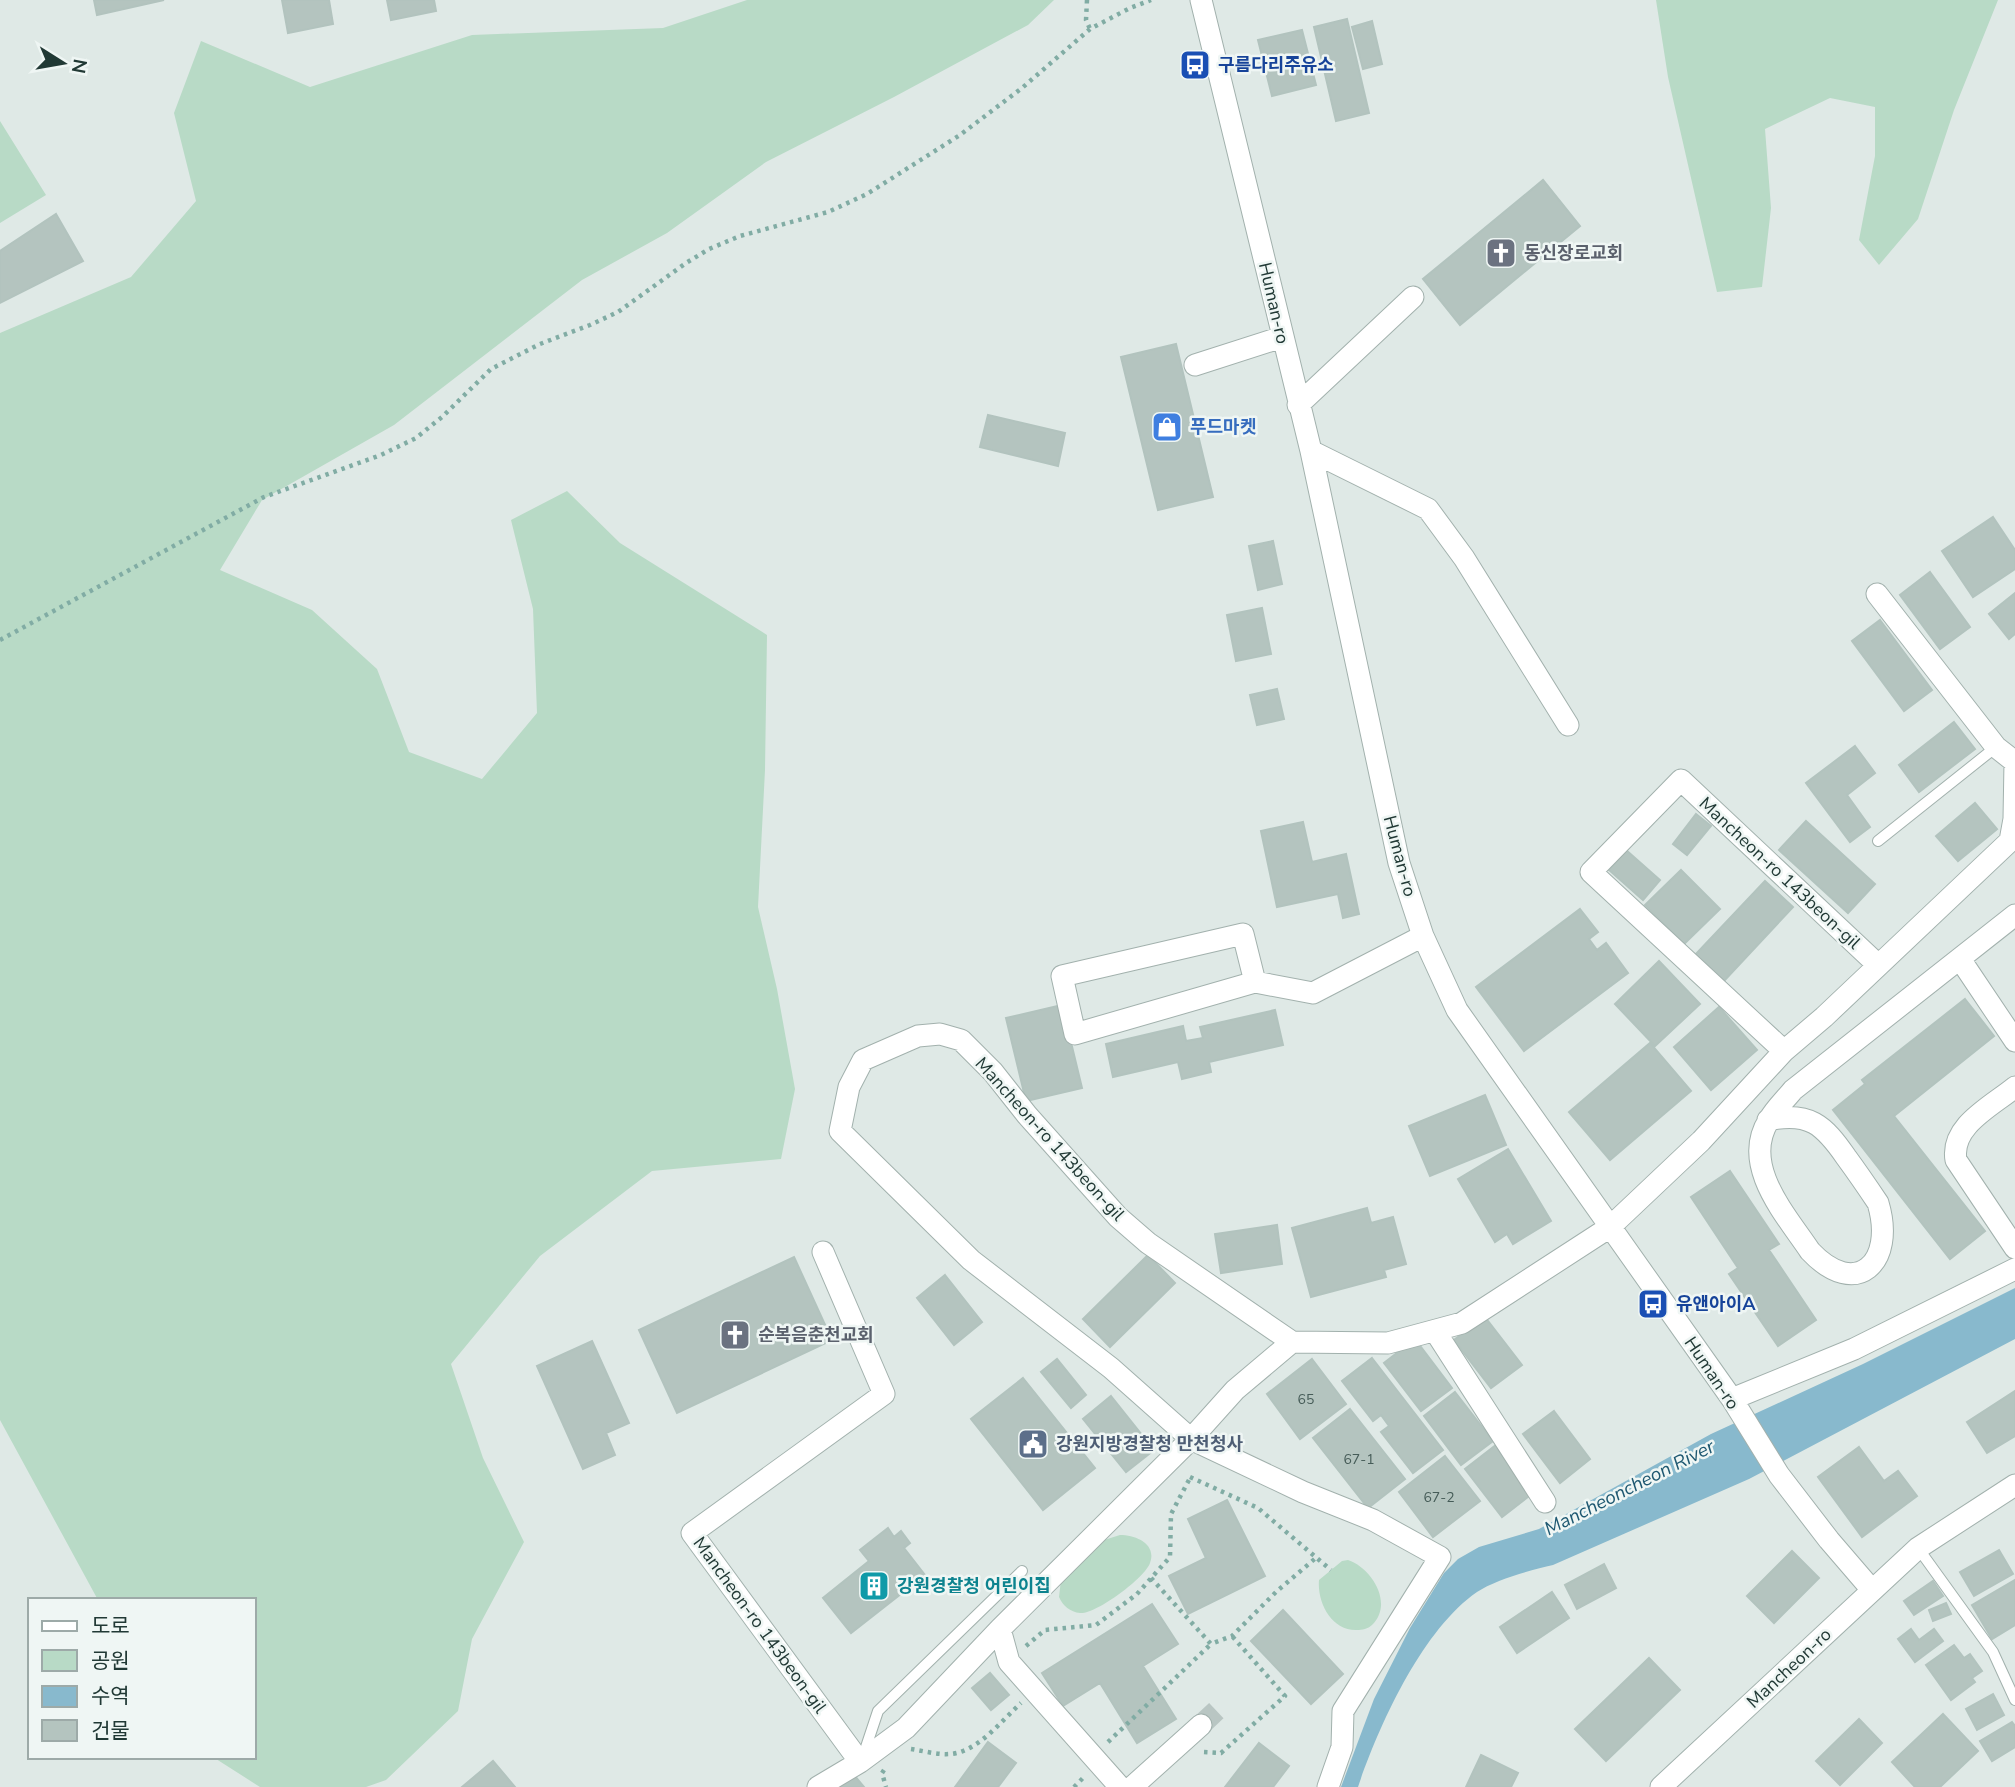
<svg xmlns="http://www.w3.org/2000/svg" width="2015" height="1787" font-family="'Nunito Sans','Noto Sans KR',sans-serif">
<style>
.green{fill:#b8dac6}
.water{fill:#88b9cd}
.building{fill:#b4c4bf;stroke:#b2c3be;stroke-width:2}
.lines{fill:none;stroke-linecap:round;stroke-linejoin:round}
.minor-tunnel{stroke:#b9c6c3;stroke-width:21;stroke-dasharray:21 10;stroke-linecap:butt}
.service-casing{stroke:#a2b1ad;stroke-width:12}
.minor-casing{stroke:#a2b1ad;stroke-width:23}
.tertiary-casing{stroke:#a2b1ad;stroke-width:23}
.path{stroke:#81aca4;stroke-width:4.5;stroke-dasharray:3.5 5;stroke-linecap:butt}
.service{stroke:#fff;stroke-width:10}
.minor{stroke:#fff;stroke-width:21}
.tertiary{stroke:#fff;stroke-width:21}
.labels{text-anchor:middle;stroke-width:5;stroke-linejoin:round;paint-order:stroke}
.number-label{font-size:14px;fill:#465c58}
.transit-label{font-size:18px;font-weight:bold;fill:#164399;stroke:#eff6f4;text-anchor:start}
.worship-label{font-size:18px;font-weight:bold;fill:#5b616d;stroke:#eff6f4;text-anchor:start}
.street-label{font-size:18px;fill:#213935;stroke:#eff6f4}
.shop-label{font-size:18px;font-weight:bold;fill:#366cbe;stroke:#eff6f4;text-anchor:start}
.service-label{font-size:18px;font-weight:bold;fill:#4e5e75;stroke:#eff6f4;text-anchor:start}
.culture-label{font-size:18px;font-weight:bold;fill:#0d838f;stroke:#eff6f4;text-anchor:start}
.water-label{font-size:19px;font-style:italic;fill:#1e5871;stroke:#eff6f4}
</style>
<rect width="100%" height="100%" fill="#dfe9e6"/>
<path class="green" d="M 747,0 L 1054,0 L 1028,25 L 894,97 L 766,162 L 667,233 L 582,280 L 394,425 L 262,500 L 220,570 L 312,610 L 377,669 L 409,752 L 482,779 L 537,713 L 533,609 L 511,520 L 567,491 L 620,543 L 767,635 L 765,770 L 758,907 L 777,989 L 795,1089 L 781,1159 L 652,1171 L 540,1256 L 451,1364 L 483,1458 L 524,1542 L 472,1639 L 458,1711 L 386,1780 L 366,1787 L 260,1787 L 213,1757 L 254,1757 L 254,1600 L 98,1600 L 0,1420 L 0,333 L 131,277 L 196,201 L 174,113 L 201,41 L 310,87 L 472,35 L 663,28 Z
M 1656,0 L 1998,0 L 1954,110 L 1918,219 L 1879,265 L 1859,240 L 1875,156 L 1875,107 L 1830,98 L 1765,129 L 1771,208 L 1762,287 L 1717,292 L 1668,77 Z
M 0,121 L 46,195 L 0,223 Z
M 1120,1535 C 1136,1535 1157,1544 1150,1563 C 1145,1578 1095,1615 1080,1613 C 1070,1612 1063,1606 1059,1597 L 1061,1580 L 1101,1541 Z
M 1348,1560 C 1372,1568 1394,1604 1372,1625 C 1368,1629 1362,1630 1357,1630 C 1332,1631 1317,1603 1319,1580 L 1342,1561 Z"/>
<path class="water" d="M 2015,1288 L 2015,1339 L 1749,1479 L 1553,1565 C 1531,1570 1495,1580 1477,1592 C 1422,1630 1379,1725 1358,1787 L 1341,1787 L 1374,1699 L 1410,1628 L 1444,1573 L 1458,1559 L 1479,1547 L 1539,1529 L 1711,1434 L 1863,1364 Z"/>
<path class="building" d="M 94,0 L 164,0 L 97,15 Z
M 282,0 L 329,0 L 333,24 L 288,33 Z
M 387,0 L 434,0 L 436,11 L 391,20 Z
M 1347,19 L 1369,113 L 1336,121 L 1314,27 Z
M 1372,21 L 1382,64 L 1363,69 L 1352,27 Z
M 1302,30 L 1316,85 L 1272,96 L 1258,40 Z
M 1543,180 L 1580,226 L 1460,325 L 1423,279 Z
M 56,214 L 83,261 L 0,303 L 0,251 Z
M 1176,344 L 1213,497 L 1158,510 L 1121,357 Z
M 988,415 L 1065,433 L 1058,466 L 980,447 Z
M 1993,517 L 2015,550 L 2015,569 L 1973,597 L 1942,551 Z
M 1273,541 L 1282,584 L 1258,590 L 1249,546 Z
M 1930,572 L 1970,627 L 1940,649 L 1900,595 Z
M 2015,593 L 2015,634 L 2009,639 L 1989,614 Z
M 1262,608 L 1271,654 L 1236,661 L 1227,615 Z
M 1880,620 L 1932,690 L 1904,711 L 1852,641 Z
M 1277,689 L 1284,719 L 1257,725 L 1250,695 Z
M 1954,722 L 1975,749 L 1919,792 L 1899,765 Z
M 1855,746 L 1875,773 L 1847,795 L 1870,827 L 1850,842 L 1806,783 Z
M 1975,803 L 1997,829 L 1958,861 L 1936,836 Z
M 1696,814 L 1711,826 L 1687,855 L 1673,844 Z
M 1806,821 L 1875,884 L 1848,913 L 1779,850 Z
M 1303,822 L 1312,862 L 1346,854 L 1359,914 L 1343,918 L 1338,894 L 1277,907 L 1261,831 Z
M 1626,850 L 1660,880 L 1643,900 L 1609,870 Z
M 1681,870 L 1720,909 L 1684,944 L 1645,905 Z
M 1765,881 L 1793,907 L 1723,982 L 1695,955 Z
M 1580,909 L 1598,932 L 1589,939 L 1597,950 L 1606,943 L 1628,973 L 1524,1051 L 1476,987 Z
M 1659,961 L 1700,1004 L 1655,1046 L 1615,1004 Z
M 1965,999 L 1994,1036 L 1894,1116 L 1985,1231 L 1950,1259 L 1833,1110 L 1865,1084 L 1862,1080 Z
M 1062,1005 L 1082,1088 L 1026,1101 L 1006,1018 Z
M 1719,1007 L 1757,1050 L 1711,1090 L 1674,1047 Z
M 1275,1010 L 1283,1045 L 1209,1062 L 1211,1072 L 1182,1079 L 1178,1062 L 1113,1077 L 1106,1044 L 1183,1026 L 1186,1041 L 1203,1038 L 1200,1027 Z
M 1650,1043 L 1691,1091 L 1610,1160 L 1569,1112 Z
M 1485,1095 L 1506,1145 L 1430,1176 L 1409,1126 Z
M 1508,1149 L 1551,1221 L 1513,1244 L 1507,1234 L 1495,1242 L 1458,1179 Z
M 1730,1171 L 1779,1244 L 1769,1250 L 1816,1320 L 1778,1346 L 1729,1274 L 1738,1268 L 1691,1197 Z
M 1367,1208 L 1371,1223 L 1393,1217 L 1406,1264 L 1384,1270 L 1386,1277 L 1311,1297 L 1292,1228 Z
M 1277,1225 L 1282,1264 L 1221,1273 L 1215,1234 Z
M 1148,1255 L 1175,1283 L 1110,1347 L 1083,1319 Z
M 794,1257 L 832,1340 L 677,1413 L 639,1330 Z
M 945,1275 L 982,1322 L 954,1345 L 917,1298 Z
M 1485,1317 L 1522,1365 L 1491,1388 L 1454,1340 Z
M 1415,1339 L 1452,1388 L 1421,1411 L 1384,1363 Z
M 592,1341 L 629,1423 L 606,1433 L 615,1455 L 583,1469 L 537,1366 Z
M 1372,1358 L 1443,1450 L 1413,1473 L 1381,1432 L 1389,1426 L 1381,1415 L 1373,1421 L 1342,1381 Z
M 1057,1359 L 1086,1395 L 1071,1408 L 1041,1372 Z
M 1312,1359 L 1346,1404 L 1300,1439 L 1267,1394 Z
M 1023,1378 L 1095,1468 L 1043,1510 L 971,1419 Z
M 2015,1391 L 2015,1436 L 1987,1453 L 1967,1422 Z
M 1455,1392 L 1493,1441 L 1461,1465 L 1424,1416 Z
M 1111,1396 L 1154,1450 L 1126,1472 L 1083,1419 Z
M 1350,1409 L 1405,1479 L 1368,1508 L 1313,1438 Z
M 1554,1411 L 1590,1459 L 1560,1483 L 1523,1434 Z
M 1496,1445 L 1533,1493 L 1502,1517 L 1465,1469 Z
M 1859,1447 L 1884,1481 L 1898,1471 L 1917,1496 L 1862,1537 L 1818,1477 Z
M 1445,1456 L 1480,1501 L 1433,1537 L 1399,1492 Z
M 1227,1500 L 1265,1576 L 1188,1614 L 1169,1576 L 1206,1558 L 1188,1519 Z
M 888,1528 L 894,1537 L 901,1531 L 910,1543 L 904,1548 L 925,1575 L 851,1633 L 823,1598 L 869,1561 L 860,1550 Z
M 1999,1550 L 2013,1574 L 1974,1596 L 1960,1572 Z
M 1792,1551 L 1819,1578 L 1774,1623 L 1747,1596 Z
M 1604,1564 L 1616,1588 L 1577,1609 L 1565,1585 Z
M 2015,1580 L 2015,1625 L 1992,1639 L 1972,1605 Z
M 1933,1581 L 1943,1596 L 1914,1615 L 1904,1601 Z
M 1552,1592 L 1569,1618 L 1517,1653 L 1500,1627 Z
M 1946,1603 L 1951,1614 L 1933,1621 L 1929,1610 Z
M 1152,1604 L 1178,1644 L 1143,1666 L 1176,1719 L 1137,1743 L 1100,1683 L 1063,1706 L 1042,1673 Z
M 1283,1610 L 1343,1674 L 1311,1704 L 1251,1641 Z
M 1911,1629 L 1919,1640 L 1934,1629 L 1943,1641 L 1915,1662 L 1898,1639 Z
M 1954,1645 L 1964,1658 L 1970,1654 L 1982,1671 L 1972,1678 L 1975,1682 L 1951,1700 L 1926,1665 Z
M 1649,1658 L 1680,1690 L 1606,1761 L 1575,1729 Z
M 990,1673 L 1009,1695 L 991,1710 L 972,1688 Z
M 1993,1694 L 2004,1715 L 1977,1730 L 1966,1709 Z
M 1943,1714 L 1978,1751 L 1940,1787 L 1915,1787 L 1892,1762 Z
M 1859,1719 L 1882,1743 L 1840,1785 L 1816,1761 Z
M 2012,1722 L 2015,1726 L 2015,1747 L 1992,1761 L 1980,1741 Z
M 988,1742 L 1016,1763 L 998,1787 L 955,1787 Z
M 1259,1743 L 1289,1766 L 1273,1787 L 1225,1787 Z
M 1481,1755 L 1518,1773 L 1511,1787 L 1466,1787 Z
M 493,1761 L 515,1787 L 462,1787 Z
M 854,1775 L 864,1787 L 839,1787 Z"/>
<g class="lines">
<path class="minor-tunnel" d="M 1201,1725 L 1217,1710"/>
<g class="service-casing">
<path id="service" d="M 1878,841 L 1996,747
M 1918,1548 L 1993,1652 L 2015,1700
M 863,1756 L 878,1711 L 1022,1571"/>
</g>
<g class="minor-casing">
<path id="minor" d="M 1201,0 L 1311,451 L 1399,863 L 1423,936 L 1457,1010 L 1732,1399 L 1779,1475 L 1829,1540 L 1872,1590
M 1195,365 L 1282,337
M 1298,405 L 1413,297
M 1311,451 L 1428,509 L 1464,558 L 1568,725
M 1877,594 L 1996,747 L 2015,762
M 1960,959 L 2015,1041
M 1255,982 L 1075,1034 L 1062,976 L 1243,934 L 1255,982 L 1313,993 L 1423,936
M 1784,1051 L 1591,872 L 1681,780 L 1878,965
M 2015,1087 C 1992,1106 1950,1126 1956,1160 L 2015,1248
M 1768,1120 C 1809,1111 1824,1125 1846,1157 C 1857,1172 1868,1188 1878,1203 C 1896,1263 1856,1300 1810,1251 C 1786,1215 1740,1165 1769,1120 C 1775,1109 1785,1100 1793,1090 L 2015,915
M 823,1252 L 884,1394 L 692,1533 L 860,1762
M 1435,1331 L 1545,1502
M 1292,1342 L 1148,1243 L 1118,1217 L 1027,1115 L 993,1072 L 961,1040 L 940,1034 L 918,1036 L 863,1060 L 849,1087 L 840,1131 L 971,1260 L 1111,1368 L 1191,1439 L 1303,1492 L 1373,1520 L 1440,1557 L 1343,1711 L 1342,1747 L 1328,1787
M 1732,1399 L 1854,1349 L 2015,1269
M 1000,1629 L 1009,1662 L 1120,1787
M 818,1787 L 860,1762 L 906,1728 L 1000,1629 L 1191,1439 L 1235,1390 L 1292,1342 L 1388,1343 L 1462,1323 L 1610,1227 L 1701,1141 L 1784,1051 L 1824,1017 L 2010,841 L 2014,819 L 2015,762
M 1132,1787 L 1201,1725"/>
</g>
<g class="tertiary-casing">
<path id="tertiary" d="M 1661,1787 L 1918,1548 L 2015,1485"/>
</g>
<path class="path" d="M 1087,0 L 1086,20 L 1090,29
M 0,640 L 264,497 L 381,455 L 416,438 L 442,417 L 491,369 L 540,344 L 590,325 L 618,312 L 686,263 L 709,249 L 740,236 L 828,212 L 867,194 L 960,135 L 1022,88 L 1090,29 L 1130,8 L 1151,0
M 1190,1477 L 1258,1508 L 1331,1570
M 1151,1578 L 1211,1644 L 1232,1636 L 1277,1591 L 1317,1557
M 1026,1646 L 1045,1630 L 1096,1625 L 1137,1594 L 1170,1557 L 1171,1514 L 1190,1478
M 1108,1742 L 1211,1644
M 911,1749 C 924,1751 938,1755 950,1754 C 978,1752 1001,1721 1021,1703
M 1204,1752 L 1221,1753 L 1285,1696 L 1232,1636
M 884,1770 L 882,1773 L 886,1787
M 1074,1787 L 1083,1778"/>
<use href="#service" class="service"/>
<use href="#minor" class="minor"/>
<use href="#tertiary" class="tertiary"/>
</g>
<defs>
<g id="bus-square" transform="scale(1.575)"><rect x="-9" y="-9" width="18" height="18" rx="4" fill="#1a4fb4" stroke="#eff6f4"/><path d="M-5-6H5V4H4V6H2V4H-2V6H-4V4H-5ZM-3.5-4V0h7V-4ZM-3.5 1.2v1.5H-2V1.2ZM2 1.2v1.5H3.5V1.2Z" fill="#fff"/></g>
<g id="church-square" transform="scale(1.575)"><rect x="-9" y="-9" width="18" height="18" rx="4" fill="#6b7280" stroke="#eff6f4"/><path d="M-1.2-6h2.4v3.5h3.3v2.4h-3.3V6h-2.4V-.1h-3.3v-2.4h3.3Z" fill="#fff"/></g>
<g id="shop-square" transform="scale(1.575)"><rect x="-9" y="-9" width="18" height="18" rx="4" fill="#3f7fe0" stroke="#eff6f4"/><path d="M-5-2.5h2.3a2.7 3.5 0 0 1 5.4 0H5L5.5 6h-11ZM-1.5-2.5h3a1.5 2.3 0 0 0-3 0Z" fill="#fff"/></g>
<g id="civic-square" transform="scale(1.575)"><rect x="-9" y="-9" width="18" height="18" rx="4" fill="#5c6f8a" stroke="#eff6f4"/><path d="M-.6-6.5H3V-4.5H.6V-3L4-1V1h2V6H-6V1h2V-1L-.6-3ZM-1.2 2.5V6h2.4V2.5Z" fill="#fff"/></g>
<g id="building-square" transform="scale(1.575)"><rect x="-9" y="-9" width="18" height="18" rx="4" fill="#0f9aa8" stroke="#eff6f4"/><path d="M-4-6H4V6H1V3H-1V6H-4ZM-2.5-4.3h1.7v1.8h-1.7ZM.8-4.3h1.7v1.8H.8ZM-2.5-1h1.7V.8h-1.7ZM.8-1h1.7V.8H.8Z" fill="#fff"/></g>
</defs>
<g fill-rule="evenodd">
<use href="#bus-square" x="1195" y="65"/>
<use href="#church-square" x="1501" y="253"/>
<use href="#shop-square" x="1167" y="427"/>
<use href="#bus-square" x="1653" y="1304"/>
<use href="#church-square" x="735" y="1335"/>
<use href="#civic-square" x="1033" y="1444"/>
<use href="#building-square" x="874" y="1586"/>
</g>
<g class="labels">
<g class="number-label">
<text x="1306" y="1404">65</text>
<text x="1359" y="1464">67-1</text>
<text x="1439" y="1502">67-2</text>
</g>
<g class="transit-label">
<text x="1218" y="71">구름다리주유소</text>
<text x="1676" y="1310">유앤아이A</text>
</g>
<g class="worship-label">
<text x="1524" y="259">동신장로교회</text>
<text x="758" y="1341">순복음춘천교회</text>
</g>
<g class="street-label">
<text transform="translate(1274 303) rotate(77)" y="6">Human-ro</text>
<text transform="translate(1400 856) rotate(75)" y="6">Human-ro</text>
<text transform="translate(1780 873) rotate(43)" y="6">Mancheon-ro 143beon-gil</text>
<text transform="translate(1050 1139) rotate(48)" y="6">Mancheon-ro 143beon-gil</text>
<text transform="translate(1712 1373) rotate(56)" y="6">Human-ro</text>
<text transform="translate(760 1625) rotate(54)" y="6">Mancheon-ro 143beon-gil</text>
<text transform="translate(1789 1668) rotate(-43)" y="6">Mancheon-ro</text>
</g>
<g class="shop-label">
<text x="1190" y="433">푸드마켓</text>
</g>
<g class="service-label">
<text x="1056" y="1450">강원지방경찰청 만천청사</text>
</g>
<g class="culture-label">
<text x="897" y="1592">강원경찰청 어린이집</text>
</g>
<g class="water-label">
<text transform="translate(1629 1487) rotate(-27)" y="7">Mancheoncheon River</text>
</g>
</g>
<rect x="28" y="1598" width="228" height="161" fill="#eff6f4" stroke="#9daaa8" stroke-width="2"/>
<rect x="42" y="1621" width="35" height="10" fill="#ffffff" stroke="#9daaa8" stroke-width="2"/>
<text x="91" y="1633" font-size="21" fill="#213935">도로</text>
<rect x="42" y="1650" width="35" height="21" fill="#b8dac6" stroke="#9daaa8" stroke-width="2"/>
<text x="91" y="1668" font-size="21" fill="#213935">공원</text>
<rect x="42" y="1686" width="35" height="21" fill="#88b9cd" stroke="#9daaa8" stroke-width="2"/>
<text x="91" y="1703" font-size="21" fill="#213935">수역</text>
<rect x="42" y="1720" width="35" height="21" fill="#b4c4bf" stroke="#9daaa8" stroke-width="2"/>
<text x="91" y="1738" font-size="21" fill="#213935">건물</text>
<g transform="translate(63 63) rotate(101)" stroke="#eff6f4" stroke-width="5" paint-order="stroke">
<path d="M0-5L12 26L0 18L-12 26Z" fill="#213935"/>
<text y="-10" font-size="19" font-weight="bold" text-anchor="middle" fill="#213935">N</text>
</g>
</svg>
